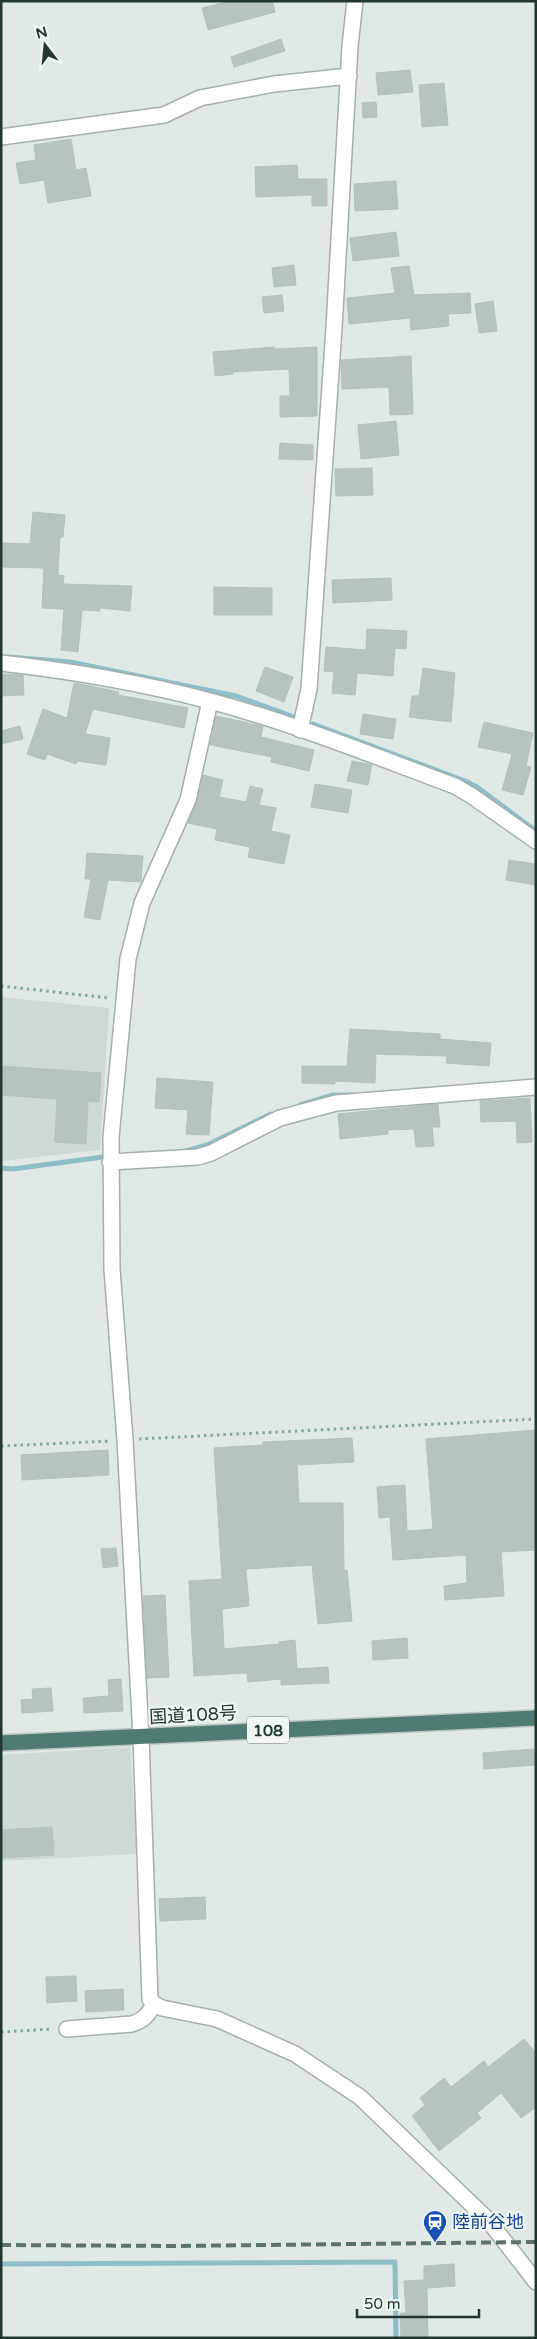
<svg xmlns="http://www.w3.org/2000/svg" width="537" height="2339" font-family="'Varela Round','Noto Sans JP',sans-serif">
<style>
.built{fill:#ced8d4}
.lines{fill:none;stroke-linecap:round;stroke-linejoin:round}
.stream{stroke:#8ebec7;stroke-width:5}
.building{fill:#b6c3be;stroke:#b3c1bb}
.minor-casing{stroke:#a4b0ab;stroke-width:18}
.trunk-casing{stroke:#bdc3c1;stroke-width:18}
.path{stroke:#84a89d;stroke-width:3;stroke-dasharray:2.5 4;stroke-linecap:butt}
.minor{stroke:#fff;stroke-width:15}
.trunk{stroke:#4e7c72;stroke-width:15}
.rail{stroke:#5d726d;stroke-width:4;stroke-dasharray:10 5;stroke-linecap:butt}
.labels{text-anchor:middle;stroke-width:4.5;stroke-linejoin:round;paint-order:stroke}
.shield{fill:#f0f6f3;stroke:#60706b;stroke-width:1}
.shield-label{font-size:16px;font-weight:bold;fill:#233731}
.street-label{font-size:18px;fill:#233731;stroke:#f0f6f3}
.transit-label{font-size:18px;fill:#164399;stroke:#f0f6f3;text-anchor:start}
</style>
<rect width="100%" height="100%" fill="#e0e9e5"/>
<path class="built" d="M 1,997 L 109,1008 L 100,1150 L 1,1161 Z
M 130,1747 L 137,1854 L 1,1861 L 1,1755 Z"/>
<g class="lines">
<path class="stream" d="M 9,657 L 70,662 L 236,696 L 297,718
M 313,724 L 465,781 L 477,787 L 536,831
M 300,1105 L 333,1095 L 353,1095
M 182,1152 L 207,1145 L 271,1114
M 1,1168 L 13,1169 L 103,1157
M 1,2264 L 395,2262 L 396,2338"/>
</g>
<path class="building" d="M 231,1 L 272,1 L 275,12 L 208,30 L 202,8 Z
M 281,39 L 285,51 L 234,67 L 231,57 Z
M 410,70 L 413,92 L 378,95 L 376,73 Z
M 444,83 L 448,125 L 422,127 L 419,85 Z
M 376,102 L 377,117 L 363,118 L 362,103 Z
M 71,139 L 76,170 L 86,168 L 91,196 L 48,203 L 44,180 L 20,184 L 16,163 L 36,160 L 34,145 Z
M 297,165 L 298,179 L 327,179 L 327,206 L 312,206 L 312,195 L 256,197 L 255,167 Z
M 396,181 L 398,209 L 355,211 L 354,184 Z
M 396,232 L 399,256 L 353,261 L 350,238 Z
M 294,265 L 296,285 L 274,287 L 272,268 Z
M 409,266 L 414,295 L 470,293 L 471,313 L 448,314 L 449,326 L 411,330 L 410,318 L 349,324 L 347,298 L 395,293 L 391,268 Z
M 282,295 L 284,311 L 264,313 L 262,297 Z
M 493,301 L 497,331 L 479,333 L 475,304 Z
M 274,347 L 274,349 L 317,347 L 317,416 L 280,417 L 280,396 L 290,396 L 289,369 L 233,372 L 233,374 L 215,376 L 213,352 Z
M 411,356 L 413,414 L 390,415 L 389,387 L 342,389 L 341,360 Z
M 396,421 L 399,455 L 361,459 L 358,425 Z
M 280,443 L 313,445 L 313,460 L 279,459 Z
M 372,468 L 373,495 L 336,496 L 335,469 Z
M 33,512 L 65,515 L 63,537 L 60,537 L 58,575 L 64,576 L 63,584 L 132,586 L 130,611 L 100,608 L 100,611 L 82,610 L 78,652 L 61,650 L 64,609 L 42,608 L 44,568 L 1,567 L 1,543 L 30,544 Z
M 391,578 L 392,600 L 333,603 L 332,580 Z
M 214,587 L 272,588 L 272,615 L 214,615 Z
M 367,629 L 407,631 L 406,649 L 395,648 L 393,676 L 357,673 L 355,695 L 332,693 L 334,672 L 324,671 L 326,647 L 366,650 Z
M 265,667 L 293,677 L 284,702 L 256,691 Z
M 423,668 L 455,673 L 451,722 L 409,717 L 412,696 L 419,696 Z
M 1,674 L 23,675 L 24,695 L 1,696 Z
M 74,683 L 119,692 L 118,695 L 188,708 L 184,728 L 93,709 L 85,734 L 110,738 L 106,765 L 77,761 L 76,764 L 47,754 L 45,760 L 27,754 L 43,709 L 67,718 Z
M 363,714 L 396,719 L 393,739 L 360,734 Z
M 216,716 L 263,726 L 261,737 L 314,750 L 309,771 L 271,762 L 272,757 L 210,745 Z
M 484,722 L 533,733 L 526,766 L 531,767 L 523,795 L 502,790 L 512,754 L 478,747 Z
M 20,726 L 23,739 L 1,744 L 1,731 Z
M 352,761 L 372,765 L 368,785 L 347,781 Z
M 203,775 L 223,780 L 219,797 L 246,802 L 250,786 L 263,789 L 259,805 L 276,808 L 271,831 L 290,835 L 284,864 L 248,857 L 250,847 L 215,840 L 217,829 L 188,823 L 197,802 Z
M 315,784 L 352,790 L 348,813 L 311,807 Z
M 87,853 L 143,856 L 141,882 L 108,880 L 100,920 L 84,917 L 91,879 L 85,879 Z
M 509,860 L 536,864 L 536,885 L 506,880 Z
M 350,1029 L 440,1034 L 440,1039 L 491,1043 L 489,1066 L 446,1063 L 447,1056 L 376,1054 L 375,1083 L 335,1081 L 335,1084 L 302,1083 L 302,1066 L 347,1066 Z
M 1,1066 L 101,1073 L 99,1102 L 88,1101 L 86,1144 L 55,1142 L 57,1099 L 1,1095 Z
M 157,1078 L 213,1082 L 209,1135 L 186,1134 L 188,1110 L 155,1108 Z
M 530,1098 L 532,1142 L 517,1143 L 516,1121 L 481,1122 L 480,1101 Z
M 438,1104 L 440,1127 L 432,1127 L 434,1146 L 416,1147 L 414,1129 L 388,1130 L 388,1134 L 340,1139 L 338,1114 Z
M 536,1430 L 536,1550 L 501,1552 L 504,1596 L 445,1600 L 444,1586 L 467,1583 L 466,1555 L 393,1560 L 390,1517 L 379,1518 L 377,1487 L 405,1485 L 407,1531 L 433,1529 L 426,1439 Z
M 352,1438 L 354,1462 L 297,1465 L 299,1503 L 343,1503 L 344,1570 L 347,1570 L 352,1621 L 318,1624 L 312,1565 L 246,1569 L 249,1606 L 222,1609 L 224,1649 L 279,1644 L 279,1642 L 295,1640 L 297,1669 L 328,1667 L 329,1683 L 281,1685 L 281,1679 L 248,1682 L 247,1673 L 194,1676 L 189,1581 L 222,1579 L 214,1448 L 263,1445 L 263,1442 Z
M 108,1450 L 109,1475 L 22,1480 L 21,1455 Z
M 116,1548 L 118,1566 L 103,1568 L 101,1549 Z
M 165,1595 L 169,1677 L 147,1678 L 143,1596 Z
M 407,1638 L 408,1658 L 373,1660 L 372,1641 Z
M 121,1679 L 123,1711 L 84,1713 L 83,1698 L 109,1696 L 108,1680 Z
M 51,1688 L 53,1711 L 22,1713 L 21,1700 L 33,1699 L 32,1689 Z
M 534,1749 L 536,1765 L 484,1769 L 483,1753 Z
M 52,1827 L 54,1855 L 1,1858 L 1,1830 Z
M 205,1897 L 206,1919 L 160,1921 L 159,1899 Z
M 76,1976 L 77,2001 L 47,2003 L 46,1977 Z
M 123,1989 L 124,2010 L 86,2012 L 85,1991 Z
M 524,2039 L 536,2053 L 536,2107 L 521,2118 L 501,2093 L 477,2113 L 481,2118 L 439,2151 L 412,2116 L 425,2105 L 420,2098 L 444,2078 L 451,2087 L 484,2061 L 488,2067 Z
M 454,2264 L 455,2286 L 427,2288 L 428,2338 L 401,2338 L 400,2313 L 406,2313 L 404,2281 L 424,2280 L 424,2266 Z"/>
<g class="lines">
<g class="minor-casing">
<path id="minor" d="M 1,137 L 164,115 L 200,98 L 274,84 L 349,76
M 1,663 C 72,671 142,683 210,701 C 293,723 374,756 455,786 L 472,796 L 536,841
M 210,701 L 188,800 L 142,903 L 128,959 L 111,1137 L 112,1269 L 125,1440 L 141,1736 L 150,1999 L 154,2004 L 162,2008 L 217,2019 L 295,2054 L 360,2097 L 488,2220 L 536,2282
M 300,730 L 309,689 L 334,328 L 350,46 L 355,1
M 110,1162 L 198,1157 L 211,1153 L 280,1118 L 336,1103 L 536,1087
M 67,2029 L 132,2024 C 144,2020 148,2015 154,2004"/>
</g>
<g class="trunk-casing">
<path id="trunk" d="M 1,1743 L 536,1718"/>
</g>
<path class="path" d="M 1,986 L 109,998
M 139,1439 L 536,1419
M 1,1446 L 111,1441
M 1,2032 L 53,2029"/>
<use href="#minor" class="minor"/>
<use href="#trunk" class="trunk"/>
<path class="rail" d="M 1,2245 L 177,2246 L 536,2242"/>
</g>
<defs>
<g id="station-pin" transform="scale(1.25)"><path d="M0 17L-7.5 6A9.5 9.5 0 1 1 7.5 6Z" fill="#1a4fb4" stroke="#f0f6f3"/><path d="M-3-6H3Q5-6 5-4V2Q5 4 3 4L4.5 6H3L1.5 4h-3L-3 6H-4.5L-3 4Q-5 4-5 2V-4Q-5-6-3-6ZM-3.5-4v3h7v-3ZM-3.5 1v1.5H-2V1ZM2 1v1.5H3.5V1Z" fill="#fff"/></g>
</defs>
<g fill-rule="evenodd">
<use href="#station-pin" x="435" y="2222"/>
</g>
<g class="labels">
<rect class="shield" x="247" y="1716.5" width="42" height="27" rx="4"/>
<g class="shield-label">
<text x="268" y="1736">108</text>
</g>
<g class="street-label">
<text transform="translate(193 1715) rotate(-3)" y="6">国道108号</text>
</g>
<g class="transit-label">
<text x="452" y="2228">陸前谷地</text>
</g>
</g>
<rect width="537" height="2339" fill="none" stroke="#233731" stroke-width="5"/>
<g transform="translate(45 45) rotate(344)" stroke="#f0f6f3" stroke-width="4" paint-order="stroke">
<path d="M0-4L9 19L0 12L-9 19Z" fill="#233731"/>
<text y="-8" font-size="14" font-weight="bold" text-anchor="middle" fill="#233731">N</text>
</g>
<path d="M357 2309v8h122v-8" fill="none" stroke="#233731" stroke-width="2.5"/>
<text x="364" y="2309" font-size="15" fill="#233731" stroke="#f0f6f3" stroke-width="4" paint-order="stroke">50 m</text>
</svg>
